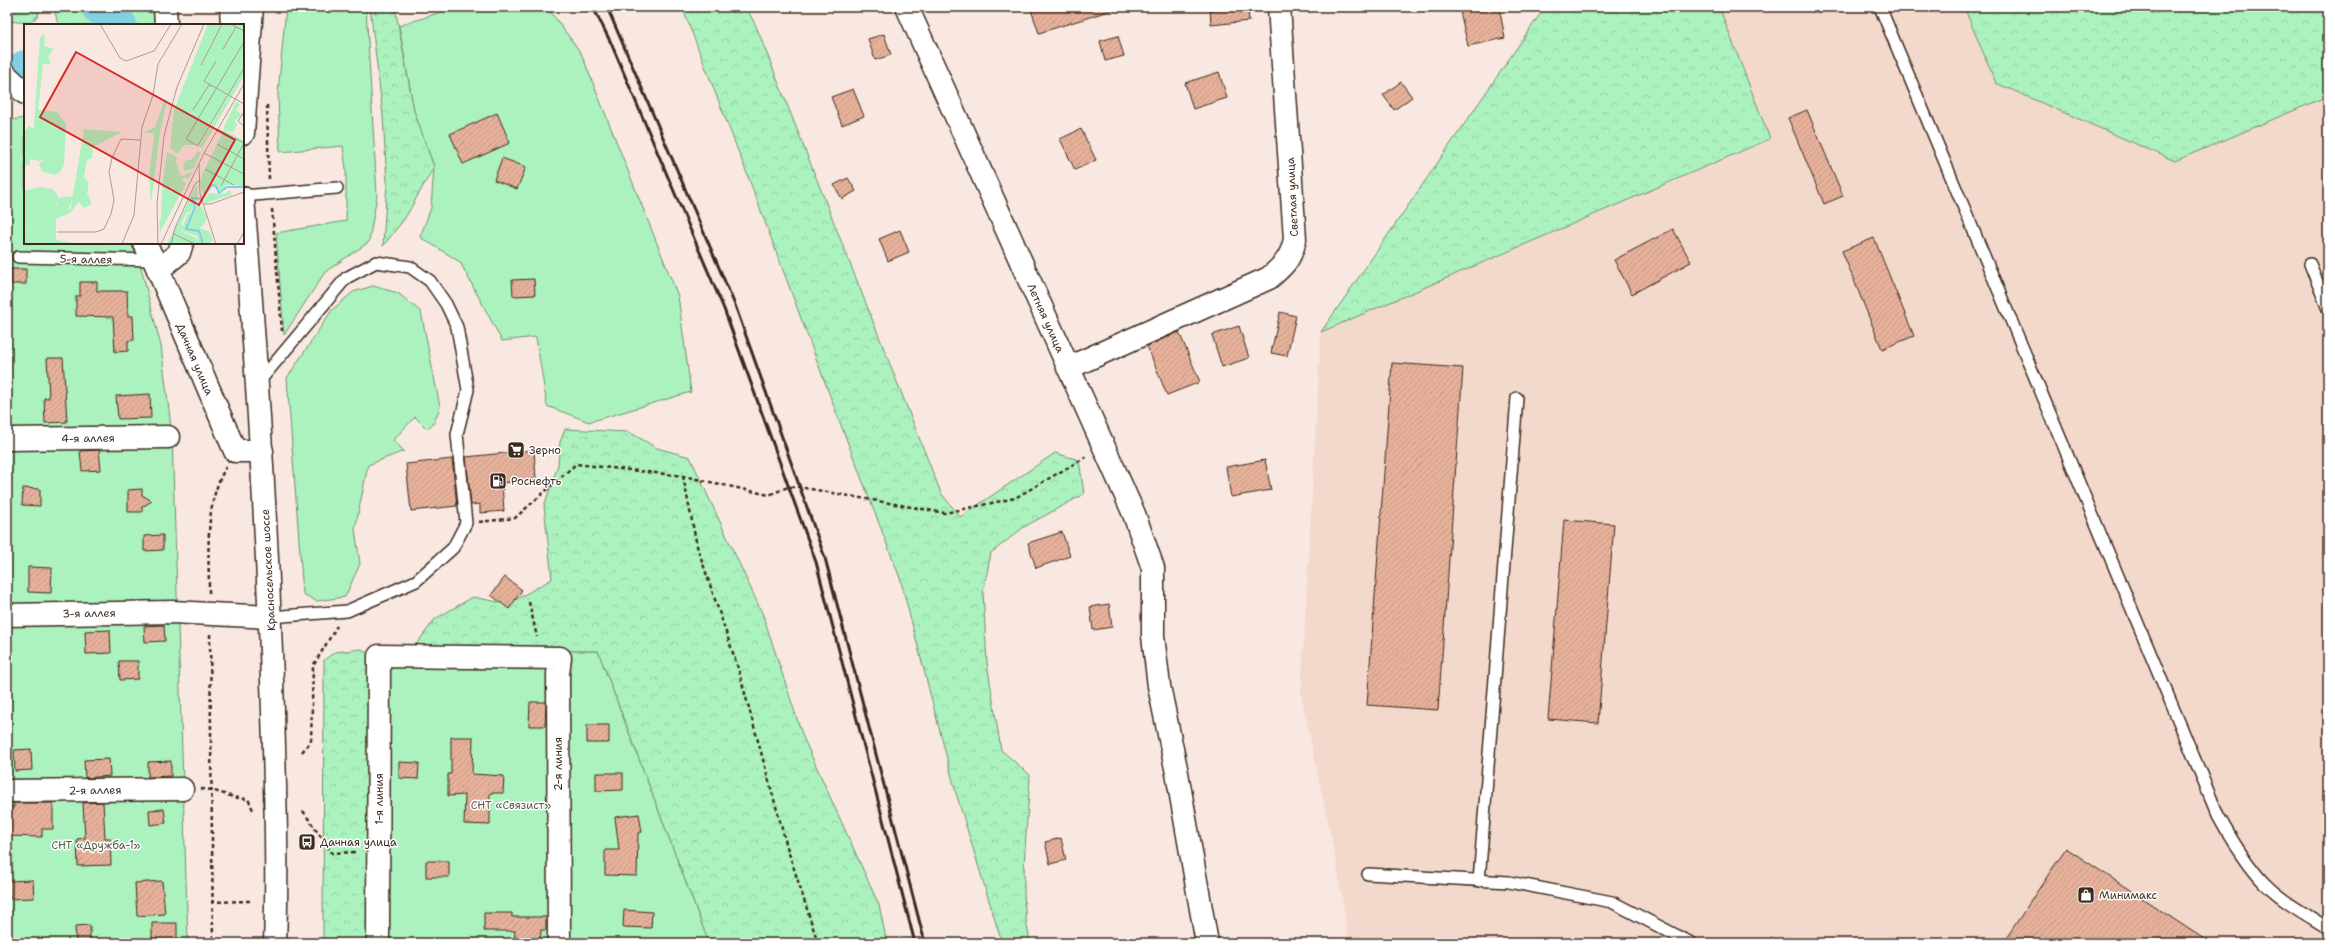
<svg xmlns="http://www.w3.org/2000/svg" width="2335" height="950" font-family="'Shantell Sans',sans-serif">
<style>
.built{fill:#f3d8cc}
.green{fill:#abf2be;stroke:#738e6e}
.forest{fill:url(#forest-crowns);stroke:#738e6e}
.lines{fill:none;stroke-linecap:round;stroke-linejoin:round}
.river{stroke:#83cfe3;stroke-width:34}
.building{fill:url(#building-hatch);stroke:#3b2a1e}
.lane-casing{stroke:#3b2a1e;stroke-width:14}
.street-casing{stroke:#3b2a1e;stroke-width:25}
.highway-casing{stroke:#3b2a1e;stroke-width:25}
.path{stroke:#3b2a1e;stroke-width:2.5;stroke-dasharray:4 3;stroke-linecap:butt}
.lane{stroke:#fff;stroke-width:11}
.street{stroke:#fff;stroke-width:22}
.highway{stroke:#fff;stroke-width:22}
.rail{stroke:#3b2a1e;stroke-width:3}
.labels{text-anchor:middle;stroke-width:3;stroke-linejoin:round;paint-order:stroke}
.street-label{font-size:11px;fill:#3b2a1e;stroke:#fff}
.poi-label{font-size:11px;fill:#3b2a1e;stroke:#fff;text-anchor:start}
.park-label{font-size:11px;fill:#575c46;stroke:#fff}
.inset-river{fill:none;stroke:#83cfe3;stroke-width:2}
.inset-road{fill:none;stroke:#ac9c93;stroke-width:1}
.view{fill:#d62828;fill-opacity:0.15;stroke:#d62828;stroke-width:2}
.inset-edge{fill:none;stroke:#3b2a1e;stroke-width:2}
</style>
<defs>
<pattern id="forest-crowns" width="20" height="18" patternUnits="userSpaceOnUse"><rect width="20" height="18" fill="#abf2be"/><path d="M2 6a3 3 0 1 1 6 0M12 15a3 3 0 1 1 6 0" fill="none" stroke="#94d0a3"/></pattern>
<pattern id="building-hatch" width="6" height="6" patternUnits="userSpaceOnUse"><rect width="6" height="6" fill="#e6b19a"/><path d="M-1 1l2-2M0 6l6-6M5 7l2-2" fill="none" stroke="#c69884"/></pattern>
</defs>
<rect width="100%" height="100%" fill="#f8e8e1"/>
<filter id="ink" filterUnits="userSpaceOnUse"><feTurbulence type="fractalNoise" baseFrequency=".025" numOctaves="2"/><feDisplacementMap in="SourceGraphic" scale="8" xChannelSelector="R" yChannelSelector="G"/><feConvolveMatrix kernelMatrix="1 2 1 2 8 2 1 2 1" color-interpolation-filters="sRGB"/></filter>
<g filter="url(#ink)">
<path class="built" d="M 1719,7 L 2328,7 L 2328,943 L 1349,943 L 1337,865 L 1301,694 L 1321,332 L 1770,140 Z"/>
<path class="green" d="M 54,7 L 161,7 L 163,25 L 58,25 Z
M 286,7 L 366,7 L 377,195 L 369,242 L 325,272 L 284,335 L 276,233 L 346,221 L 346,170 L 343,146 L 280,152 L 278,93 Z
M 456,7 L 547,7 L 581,53 L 678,296 L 691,392 L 589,422 L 547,406 L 536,337 L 502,341 L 460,262 L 420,237 L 431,208 L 434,167 L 414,111 L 399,26 Z
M 25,118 L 25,243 L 131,243 L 139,260 L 161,346 L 172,435 L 188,943 L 7,943 L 7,210 L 11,120 Z
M 373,286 L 398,293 L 421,312 L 440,407 L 434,423 L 427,429 L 415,417 L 393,440 L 404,451 L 368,465 L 355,529 L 360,564 L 345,597 L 316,601 L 303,594 L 287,378 L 332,310 L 353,292 Z
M 376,649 L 598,651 L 709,943 L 373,943 Z"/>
<path class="forest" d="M 7,7 L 41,7 L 38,16 L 29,23 L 7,21 Z
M 370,7 L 395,7 L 414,111 L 434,167 L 405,218 L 383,246 L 387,182 L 383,116 Z
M 682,7 L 746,7 L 756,26 L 941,493 L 960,517 L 1055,453 L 1079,460 L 1084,494 L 1024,527 L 991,553 L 983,592 L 987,663 L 1001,750 L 1030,775 C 1028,823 1017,899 1031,943 L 1002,943 L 956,793 L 900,578 L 839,420 L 749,179 Z
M 1545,7 L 1719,7 L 1770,139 L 1321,332 Z
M 1964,7 L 2328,7 L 2328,96 L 2175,161 L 1996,83 Z
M 565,429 L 629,432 L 657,448 L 690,457 L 763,615 L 803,737 L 879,905 L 887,943 L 709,943 L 598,651 L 463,650 L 415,646 L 435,619 L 473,597 L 508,604 L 552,579 L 544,506 L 558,465 L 560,442 Z
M 362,649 L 376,661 L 373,943 L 323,943 L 324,660 L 335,652 Z"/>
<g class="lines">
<path class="river" d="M 98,7 L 114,16 L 120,25
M 7,78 L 25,67"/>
</g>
<path class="building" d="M 1030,7 L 1112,7 L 1112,10 L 1039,33 Z
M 1210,7 L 1248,7 L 1249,21 L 1211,25 Z
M 1459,7 L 1499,7 L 1505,38 L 1468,46 Z
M 884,34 L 891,55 L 875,60 L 868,39 Z
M 1118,36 L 1124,56 L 1105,61 L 1100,41 Z
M 1219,72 L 1227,98 L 1193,109 L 1185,83 Z
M 1401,82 L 1412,97 L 1394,110 L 1383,95 Z
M 853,89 L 864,116 L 842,125 L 831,97 Z
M 1807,110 L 1843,196 L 1824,204 L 1788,118 Z
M 497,113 L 510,143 L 463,164 L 450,134 Z
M 1081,129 L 1096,160 L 1075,170 L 1060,139 Z
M 502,158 L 526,167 L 517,189 L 494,180 Z
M 848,178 L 856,191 L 842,199 L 834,185 Z
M 1673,229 L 1691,262 L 1632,294 L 1614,260 Z
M 900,230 L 909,252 L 888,261 L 879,239 Z
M 1874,238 L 1914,336 L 1882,349 L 1842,251 Z
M 11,269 L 26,269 L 26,284 L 11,284 Z
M 534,279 L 535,295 L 513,296 L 512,280 Z
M 80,282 L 97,282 L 97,291 L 127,291 L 128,316 L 133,316 L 134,340 L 128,341 L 128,351 L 115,352 L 113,317 L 76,316 L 76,296 L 80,296 Z
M 1280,312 L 1296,316 L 1287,356 L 1271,353 Z
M 1239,326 L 1249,358 L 1222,367 L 1212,335 Z
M 1179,332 L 1200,382 L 1167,395 L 1147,346 Z
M 47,358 L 63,358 L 67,422 L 45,423 L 44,398 L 49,398 Z
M 1392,363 L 1463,368 L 1438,710 L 1367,705 Z
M 150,394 L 151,418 L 118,419 L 116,396 Z
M 99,450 L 101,470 L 82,471 L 80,451 Z
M 534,450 L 536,479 L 502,483 L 504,511 L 480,513 L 480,504 L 471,505 L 466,457 Z
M 452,459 L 457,506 L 411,511 L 406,464 Z
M 1265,460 L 1271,490 L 1231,497 L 1226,467 Z
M 23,488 L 40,489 L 40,506 L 22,505 Z
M 142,489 L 142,495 L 152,501 L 142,507 L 142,512 L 128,512 L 128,490 Z
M 1564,520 L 1614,524 L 1598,723 L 1548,719 Z
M 1062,532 L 1070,556 L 1036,568 L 1028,543 Z
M 163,535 L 163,550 L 144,551 L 144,536 Z
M 28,567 L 52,568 L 51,593 L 28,592 Z
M 505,577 L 522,590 L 509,609 L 491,595 Z
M 1109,604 L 1112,627 L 1093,630 L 1090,607 Z
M 164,625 L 165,641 L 145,642 L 144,626 Z
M 110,630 L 111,653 L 86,654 L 85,631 Z
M 119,661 L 138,661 L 138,679 L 120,680 Z
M 530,702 L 546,702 L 545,726 L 529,726 Z
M 587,725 L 609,725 L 609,743 L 587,743 Z
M 451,737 L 473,737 L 472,774 L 504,776 L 503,793 L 490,793 L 490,825 L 464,824 L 465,795 L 448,796 L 448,774 L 451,774 Z
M 31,749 L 32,770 L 15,771 L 14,750 Z
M 109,759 L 110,776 L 85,778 L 84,760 Z
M 171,761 L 171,776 L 148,777 L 148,762 Z
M 399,762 L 419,763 L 418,779 L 399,778 Z
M 596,773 L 623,773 L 623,790 L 596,791 Z
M 103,802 L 105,838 L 110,838 L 111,865 L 78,866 L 77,839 L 85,838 L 83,803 Z
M 14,803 L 53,803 L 53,829 L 42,829 L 42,837 L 7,836 L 7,807 L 14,807 Z
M 164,809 L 166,823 L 150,825 L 149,810 Z
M 639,814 L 642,832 L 638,833 L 637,876 L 605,875 L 605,850 L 619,850 L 615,817 Z
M 1061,838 L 1066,860 L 1050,864 L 1045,842 Z
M 2066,848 L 2210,943 L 2003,943 Z
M 426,861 L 449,861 L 449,877 L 426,877 Z
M 33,880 L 34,898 L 10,899 L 9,881 Z
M 162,881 L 165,914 L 137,916 L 135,883 Z
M 624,910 L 652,912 L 651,928 L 623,927 Z
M 484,913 L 512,913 L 512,917 L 546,917 L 546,930 L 541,930 L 540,943 L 514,943 L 515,931 L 484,931 Z
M 152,923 L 177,923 L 177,943 L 152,943 Z
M 90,925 L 90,943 L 76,943 L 75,926 Z"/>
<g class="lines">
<g class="lane-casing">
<path id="lane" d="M 1880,7 L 2218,815 C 2231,839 2246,864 2265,884 C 2283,902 2307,915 2328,928
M 243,196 L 337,188
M 18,257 L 154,260
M 2310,264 L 2328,309
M 258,383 L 346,278 L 376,262 L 410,267 L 430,281 L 446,304 L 457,327 L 468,390 L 457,434 L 466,523 L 453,548 L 416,581 L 347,611 L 270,617
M 1368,874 L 1509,882 L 1612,902 L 1691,943
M 1479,881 L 1517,398"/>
</g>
<g class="street-casing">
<path id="street" d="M 165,7 L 166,25
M 907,7 L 1134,514 L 1153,568 L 1153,636 L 1159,686 L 1177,773 L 1207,943
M 7,76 L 25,93
M 144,243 L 154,260 L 235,451 L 262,451
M 158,270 L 179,253 L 182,243
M 1068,368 L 1269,278 C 1284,265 1291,259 1295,239 L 1279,7
M 7,439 L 168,437
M 7,615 L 172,612 L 270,617
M 7,791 L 182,789
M 378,943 L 379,656 L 560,658 L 558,674 L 559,943"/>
</g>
<g class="highway-casing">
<path id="highway" d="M 231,7 L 232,25
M 243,133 L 252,7
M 243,198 C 257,369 268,540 273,711 C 275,788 278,866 275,943"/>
</g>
<path class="path" d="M 267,105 L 269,180
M 272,209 L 282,331
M 683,476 L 697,546 L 738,668 L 787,847 L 818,943
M 479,522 L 515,518 L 576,464 L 683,476 L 769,495 L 788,487 L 799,487 L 945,513 L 1015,498 L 1086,457
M 209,593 C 209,551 204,505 226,467
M 529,602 L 537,637
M 210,634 L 213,943
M 302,752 L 311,741 L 313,666 L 337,626
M 201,789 C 217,789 231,799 248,799 L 254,812
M 303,811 L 332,853 L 358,852
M 211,902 L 250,901"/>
<use href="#lane" class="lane"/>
<use href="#street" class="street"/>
<use href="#highway" class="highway"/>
<path class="rail" d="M 593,7 L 611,43 L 724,309 L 816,562 L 915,943
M 607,7 L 735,305 L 825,558 L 925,943"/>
</g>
</g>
<defs>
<g id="supermarket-square" transform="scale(0.9)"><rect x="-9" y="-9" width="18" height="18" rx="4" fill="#3b2a1e" stroke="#fff"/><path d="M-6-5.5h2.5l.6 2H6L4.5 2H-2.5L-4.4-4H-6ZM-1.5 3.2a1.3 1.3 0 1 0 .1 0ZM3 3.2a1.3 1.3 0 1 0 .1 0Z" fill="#fff"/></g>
<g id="fuel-square" transform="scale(0.9)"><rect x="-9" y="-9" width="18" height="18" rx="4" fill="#3b2a1e" stroke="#fff"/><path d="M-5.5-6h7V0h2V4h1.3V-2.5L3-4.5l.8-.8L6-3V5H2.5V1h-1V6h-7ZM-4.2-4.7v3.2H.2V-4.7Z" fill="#fff"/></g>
<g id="bus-square" transform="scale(0.9)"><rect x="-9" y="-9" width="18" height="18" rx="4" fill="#3b2a1e" stroke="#fff"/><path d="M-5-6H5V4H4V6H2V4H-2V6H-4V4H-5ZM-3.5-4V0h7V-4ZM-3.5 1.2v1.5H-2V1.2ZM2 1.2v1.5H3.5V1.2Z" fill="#fff"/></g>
<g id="shop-square" transform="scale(0.9)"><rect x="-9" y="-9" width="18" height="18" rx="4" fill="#3b2a1e" stroke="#fff"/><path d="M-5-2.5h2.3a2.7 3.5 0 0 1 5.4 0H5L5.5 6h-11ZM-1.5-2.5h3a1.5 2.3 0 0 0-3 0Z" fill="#fff"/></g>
</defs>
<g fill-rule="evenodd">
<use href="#supermarket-square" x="516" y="450"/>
<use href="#fuel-square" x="498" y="481"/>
<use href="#bus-square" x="307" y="842"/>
<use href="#shop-square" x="2086" y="895"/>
</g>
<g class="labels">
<g class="street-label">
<text transform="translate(1292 197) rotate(-93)" y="4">Светлая улица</text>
<text transform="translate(86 259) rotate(1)" y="4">5-я аллея</text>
<text transform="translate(1046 318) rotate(66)" y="4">Летняя улица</text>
<text transform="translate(195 359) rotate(67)" y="4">Дачная улица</text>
<text transform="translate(88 438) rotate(-1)" y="4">4-я аллея</text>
<text transform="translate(268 570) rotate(-93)" y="4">Красносельское шоссе</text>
<text transform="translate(89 613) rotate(-1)" y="4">3-я аллея</text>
<text transform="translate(558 764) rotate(-90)" y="4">2-я линия</text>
<text transform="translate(95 790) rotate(-1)" y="4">2-я аллея</text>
<text transform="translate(379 799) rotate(-90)" y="4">1-я линия</text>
</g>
<g class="poi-label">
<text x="529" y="454">Зерно</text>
<text x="511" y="485">Роснефть</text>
<text x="320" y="846">Дачная улица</text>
<text x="2099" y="899">Минимакс</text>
</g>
<g class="park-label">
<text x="511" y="809">СНТ «Связист»</text>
<text x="96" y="849">СНТ «Дружба-1»</text>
</g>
</g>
<g transform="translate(24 24)">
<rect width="220" height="220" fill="#f8e8e1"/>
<path d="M 189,0 L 220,0 L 220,44 L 174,122 L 159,114 L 163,81 L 172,63 L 166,59 L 192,10 L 185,6 ZM 200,106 L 220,117 L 220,162 L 202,161 L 197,168 L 188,159 L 179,172 L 176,158 L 178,151 ZM 174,127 L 177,129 L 170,144 L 161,147 L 159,144 L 161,137 L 168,135 ZM 143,128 L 153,133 L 152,138 L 156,149 L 149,164 L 138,165 ZM 169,147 L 165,155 L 160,153 L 158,156 L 162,160 L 136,208 L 135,199 L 157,153 ZM 173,160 L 174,173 L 166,189 L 163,188 L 157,200 L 160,202 L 157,207 L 172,214 L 176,220 L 143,220 ZM 50,172 L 45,183 L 46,189 L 32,195 L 32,216 L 55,220 L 0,220 L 0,203 L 11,204 L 33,181 L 33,174 Z" fill="#abf2be"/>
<path d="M 184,0 L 189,0 L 186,6 L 192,10 L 166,59 L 172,63 L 163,81 L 159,114 L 172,121 L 160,121 L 153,130 L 146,124 L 150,86 ZM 21,10 L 20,22 L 30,25 L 24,32 L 27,40 L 19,40 L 14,86 L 33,88 L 42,100 L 40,141 L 36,148 L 30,151 L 18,147 L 15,140 L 21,135 L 16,137 L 6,135 L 6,141 L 0,142 L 0,108 L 5,102 L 9,105 L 10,102 L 16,13 ZM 220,44 L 220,52 L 178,124 L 175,123 ZM 141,75 L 143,77 L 136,108 L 127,180 L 125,151 L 130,112 L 129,109 L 119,109 L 131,103 ZM 212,78 L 216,80 L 212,87 L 218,90 L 211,97 L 213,100 L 209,109 L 199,105 ZM 60,105 L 98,108 L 69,123 L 68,134 L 63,136 L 60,153 L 65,159 L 63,169 L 68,180 L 60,184 L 55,178 L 46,189 ZM 159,150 L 142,186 L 137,194 L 138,166 L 144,164 L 148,169 L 152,153 ZM 15,163 L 29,165 L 34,172 L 28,199 L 11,204 L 0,203 L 0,167 ZM 206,166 L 208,171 L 181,179 L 180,176 L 186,169 L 200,170 ZM 174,178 L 183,193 L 179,202 L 175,204 L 185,207 L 188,212 L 189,216 L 184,220 L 175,220 L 173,212 L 158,207 L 163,190 L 169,189 Z" fill="#abf2be"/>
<path class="inset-river" d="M 179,220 L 175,207 L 162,205 L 171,183 L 168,174 L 178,175 L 188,161 L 192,162 L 195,169 L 203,163 L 220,163"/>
<path class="inset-road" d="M 76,0 L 96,34 L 102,37 L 130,27 L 147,0M 207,0 L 220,7M 199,25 L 212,3M 192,37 L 180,57 L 220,80M 177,41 L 198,0M 204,71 L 220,44M 203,72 L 174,122 L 162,115 L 220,18M 169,86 L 185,61 L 187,63M 220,88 L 214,97 L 220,102M 193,105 L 220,119M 193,120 L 220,135M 180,129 L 220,150M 175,140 L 176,170 L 192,220M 181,145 L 210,161M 197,162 L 220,119M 179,180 L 187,180 L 220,168M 33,208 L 72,208 L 80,205 L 87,190 L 90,176 L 85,148 L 88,134 L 97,115 L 116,116M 150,210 L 171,220M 98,220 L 110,191 L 118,103 L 129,71 L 134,40 L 158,0M 134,220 L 133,180 L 140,112 L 153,63 L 180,0M 137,220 L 180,129 L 220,60M 147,220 L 151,204 L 171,160 L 175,157M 213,220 L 220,208"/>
<path class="view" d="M 52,28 L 211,116 L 175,181 L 16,93 Z"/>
<rect width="220" height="220" class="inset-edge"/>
</g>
<rect width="2335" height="950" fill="none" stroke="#fff" stroke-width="24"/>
<rect x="12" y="12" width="2311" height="926" fill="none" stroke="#3b2a1e" stroke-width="1.5" filter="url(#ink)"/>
</svg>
